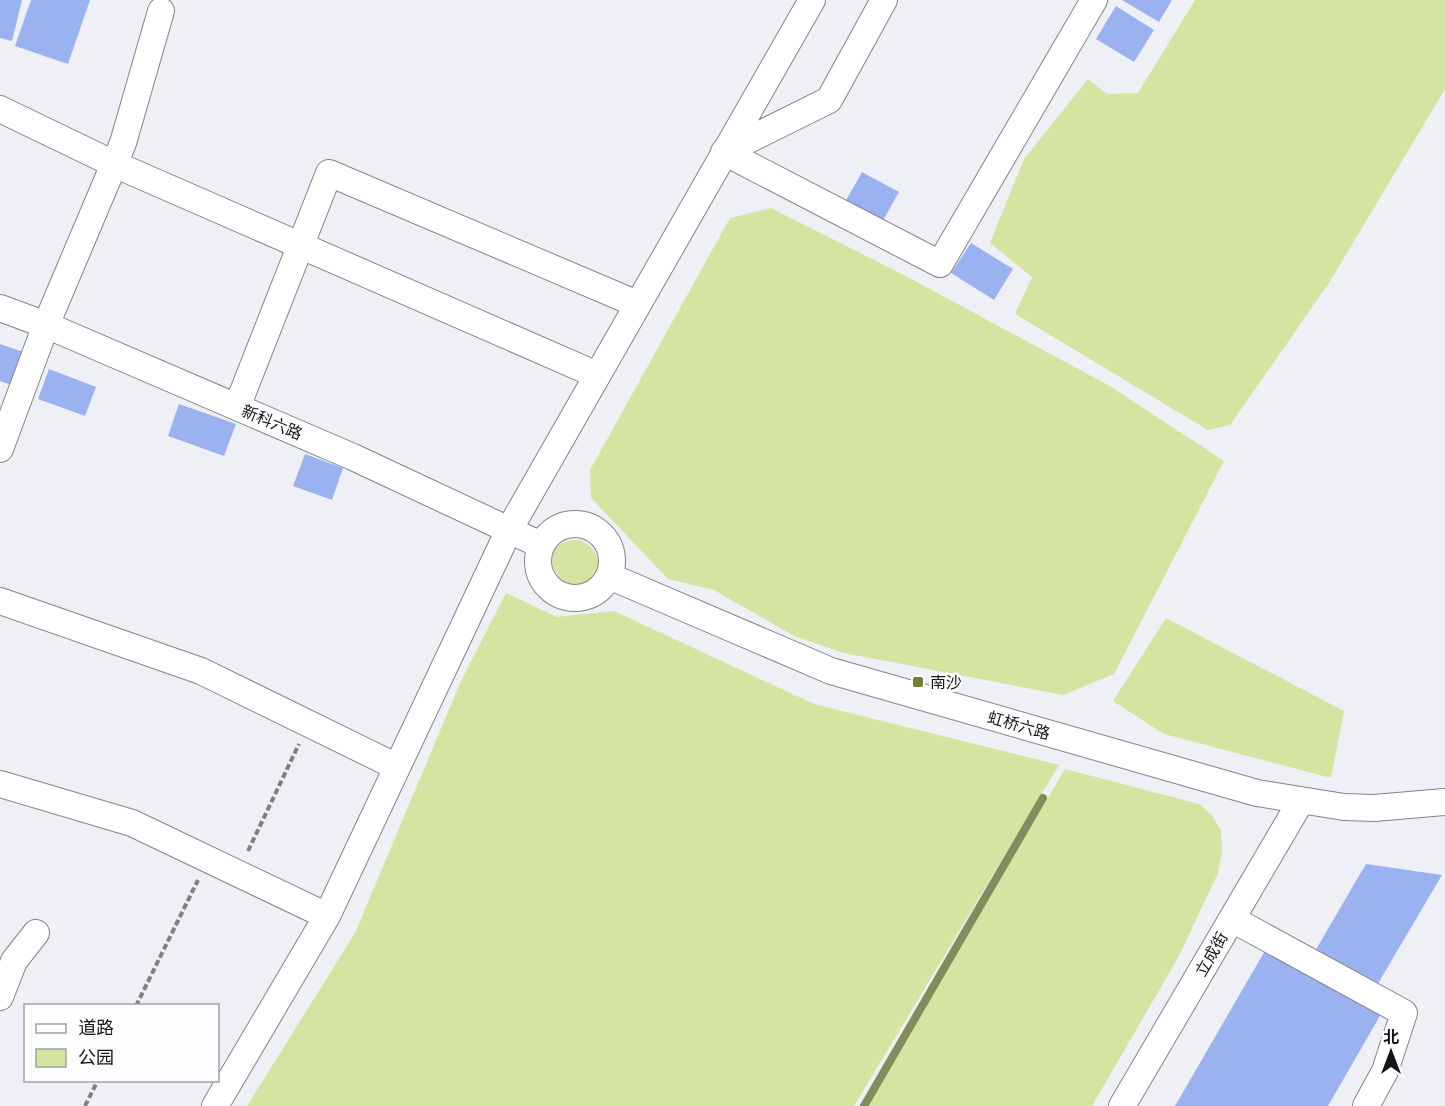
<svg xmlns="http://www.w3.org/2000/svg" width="1445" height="1106" font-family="'PT Serif','Noto Sans SC',serif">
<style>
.green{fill:#d6e4a1}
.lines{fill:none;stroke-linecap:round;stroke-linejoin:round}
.stream{stroke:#828c5c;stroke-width:8}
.building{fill:#9bb2f0}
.minor-casing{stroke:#838489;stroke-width:28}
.path{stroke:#7e8083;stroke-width:4;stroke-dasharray:6 3;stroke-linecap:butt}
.minor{stroke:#fff;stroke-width:26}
.poi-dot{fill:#74812f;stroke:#fdfeff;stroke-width:2}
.labels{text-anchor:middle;stroke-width:5;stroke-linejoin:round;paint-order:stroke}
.street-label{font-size:16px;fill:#141517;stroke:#fdfeff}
.poi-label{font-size:16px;fill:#141517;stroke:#fdfeff;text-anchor:start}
</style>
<rect width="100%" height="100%" fill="#eef0f5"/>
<path class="green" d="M 1195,0 L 1445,0 L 1445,89 L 1329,283 L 1230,425 L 1208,430 L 1015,314 L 1032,277 L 990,243 L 1024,159 L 1088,79 L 1107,94 L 1138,93 Z
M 771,208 L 902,274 L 1110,386 L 1224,461 L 1114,674 L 1063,695 L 844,653 L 794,636 L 714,590 L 668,579 L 591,498 L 590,470 L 730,218 Z
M 580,540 C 597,547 600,561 598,577 C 555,610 530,537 580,540 Z
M 506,593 L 557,617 L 614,611 L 814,704 L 1059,765 L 854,1106 L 247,1106 L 355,933 L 461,681 Z
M 1166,618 L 1344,711 L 1331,778 L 1164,734 L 1113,701 Z
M 1065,769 L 1199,804 L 1212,815 L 1221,831 L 1222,852 L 1218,873 L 1179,956 L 1092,1106 L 865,1106 Z"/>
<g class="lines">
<path class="stream" d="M 864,1106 L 1043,798"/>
</g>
<path class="building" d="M 0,0 L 22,0 L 12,41 L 0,38 Z
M 31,0 L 90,0 L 68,64 L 15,46 Z
M 1122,0 L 1172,0 L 1159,22 Z
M 1116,6 L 1154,30 L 1134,62 L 1096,39 Z
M 862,172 L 899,192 L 881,224 L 844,204 Z
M 971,243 L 1013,269 L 994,300 L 951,273 Z
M 0,344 L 26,353 L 14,386 L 0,381 Z
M 49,369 L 96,387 L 85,416 L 38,399 Z
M 179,404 L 236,424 L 224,456 L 168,436 Z
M 305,454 L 343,468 L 332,500 L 293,486 Z
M 1366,864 L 1442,875 L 1376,987 L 1315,951 Z
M 1266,949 L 1381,1014 L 1328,1106 L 1175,1106 Z"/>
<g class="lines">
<g class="minor-casing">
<path id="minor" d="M 0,109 L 114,164 L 597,375
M 724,152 L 940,264 L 1094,0
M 724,152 L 829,100 L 884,0
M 0,308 L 46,325 L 353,457 L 541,545
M 237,407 L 329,173 L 637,304
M 0,449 L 46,325 L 123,143 L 161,11
M538 561a37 37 0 1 1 74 0a37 37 0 1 1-74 0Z
M 609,576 L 831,671 L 1257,793 L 1344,807 L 1374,808 L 1445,802
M 0,601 L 201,671 L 397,767
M 0,784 L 132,823 L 327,916
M 1232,919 L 1404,1013 L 1385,1071 L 1366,1106
M 0,997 L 14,961 L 36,933
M 215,1106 L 327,916 L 509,530 L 812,0
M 1122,1106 L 1301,801"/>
</g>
<path class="path" d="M 248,851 L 299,744
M 136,1006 L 198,880
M 85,1106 L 98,1080"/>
<use href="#minor" class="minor"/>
</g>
<rect class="poi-dot" x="912" y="676" width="12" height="12" rx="3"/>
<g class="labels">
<g class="street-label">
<text transform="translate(272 422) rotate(23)" y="6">新科六路</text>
<text transform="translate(1019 725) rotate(16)" y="6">虹桥六路</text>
<text transform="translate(1211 954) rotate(-60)" y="6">立成街</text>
</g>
<g class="poi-label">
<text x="930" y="688">南沙</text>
</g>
</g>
<rect x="24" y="1004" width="195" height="78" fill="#fdfeff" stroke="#a0a1a2" stroke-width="1.5"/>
<rect x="36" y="1024" width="30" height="9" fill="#ffffff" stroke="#a0a1a2" stroke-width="1.5"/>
<text x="78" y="1034" font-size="18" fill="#141517">道路</text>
<rect x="36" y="1049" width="30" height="18" fill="#d6e4a1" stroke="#a0a1a2" stroke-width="1.5"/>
<text x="78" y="1064" font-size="18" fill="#141517">公园</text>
<g transform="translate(1391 1052)" stroke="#fdfeff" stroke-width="4.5" paint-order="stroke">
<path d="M0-4.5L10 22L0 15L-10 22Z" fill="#141517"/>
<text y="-9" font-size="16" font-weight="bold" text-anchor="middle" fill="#141517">北</text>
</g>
</svg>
